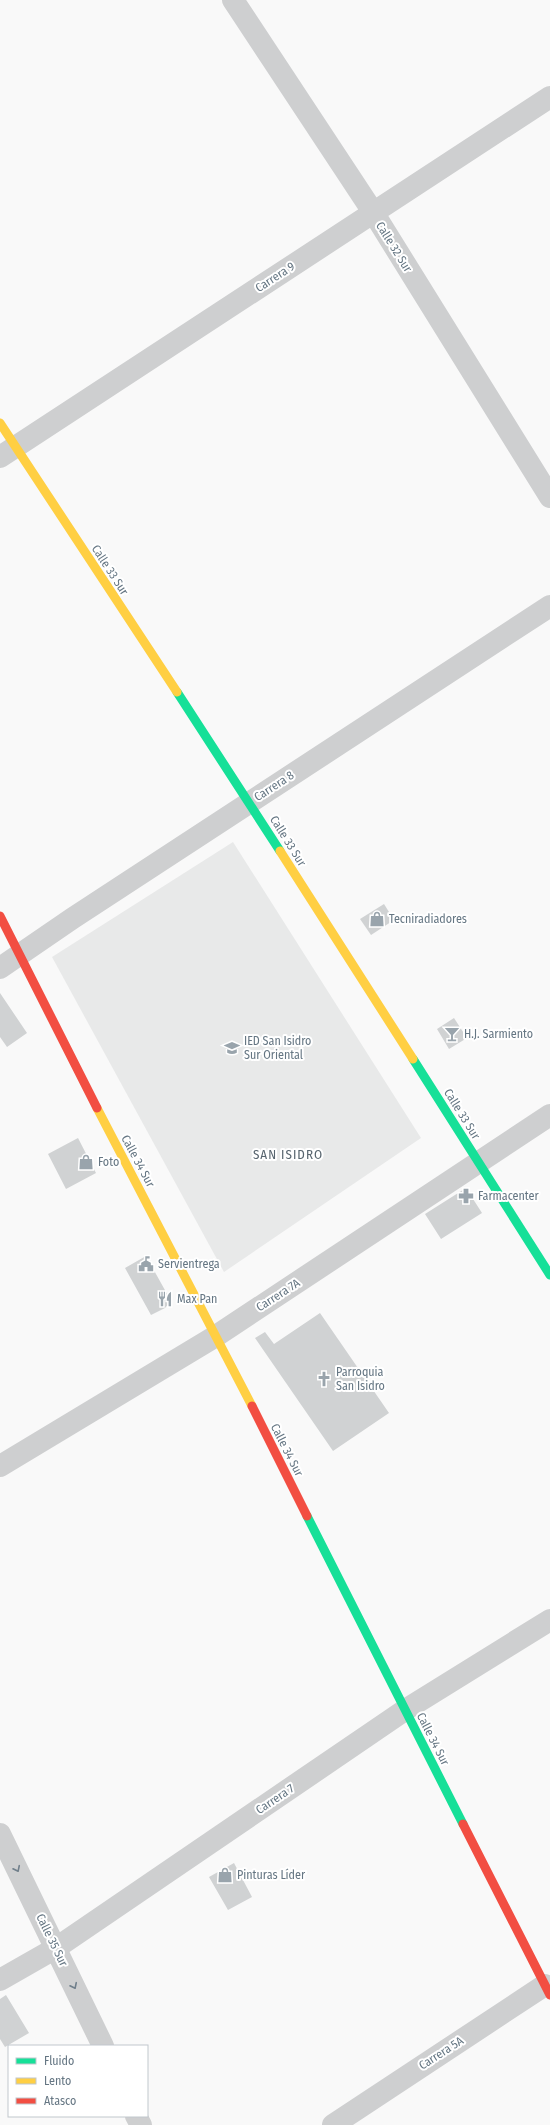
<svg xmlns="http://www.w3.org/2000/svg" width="550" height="2125" font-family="'Fira Sans Condensed',sans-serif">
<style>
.built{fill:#e8e9e9}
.building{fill:#d0d2d3}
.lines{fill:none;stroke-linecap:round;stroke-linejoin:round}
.street{stroke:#cecfd0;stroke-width:22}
.fast{stroke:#16e098;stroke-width:9}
.slow{stroke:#ffcf43;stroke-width:9}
.jam{stroke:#f24e42;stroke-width:9}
.oneway{stroke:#707f8b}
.labels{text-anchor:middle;stroke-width:4;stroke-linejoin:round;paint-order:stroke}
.street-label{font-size:12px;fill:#657683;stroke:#fff}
.poi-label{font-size:12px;fill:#657683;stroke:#fff;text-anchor:start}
.neighbourhood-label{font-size:13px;letter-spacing:1px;fill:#57646e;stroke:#fff}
</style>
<rect width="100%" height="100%" fill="#f9f9f9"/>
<path class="built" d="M 233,842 L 421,1138 L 224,1272 L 52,957 Z"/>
<path class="building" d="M 384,904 L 394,920 L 371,935 L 360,919 Z
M 0,993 L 27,1033 L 7,1047 L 0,1037 Z
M 454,1018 L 467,1038 L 449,1049 L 437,1029 Z
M 78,1138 L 96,1173 L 66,1189 L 48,1154 Z
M 466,1188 L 482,1213 L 441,1239 L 425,1214 Z
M 146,1256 L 171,1301 L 165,1308 L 151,1315 L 125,1268 Z
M 320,1313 L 389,1413 L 333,1451 L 255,1338 L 265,1332 L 274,1344 Z
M 234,1863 L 252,1897 L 228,1910 L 209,1877 Z
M 6,1995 L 29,2033 L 5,2047 L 0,2039 L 0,1999 Z"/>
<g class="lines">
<path class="street" d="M 233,0 L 373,212 L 550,497
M 0,457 L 550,97
M 0,968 L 73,918 L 550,606
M 0,1466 L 216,1336 L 550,1115
M 0,1834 L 103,2046
M 0,1980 L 56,1948 L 405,1710 L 550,1620
M 136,2116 L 141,2125
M 333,2125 L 545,1985"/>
<path class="fast" d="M 177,692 L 280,851
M 413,1059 L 550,1275
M 307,1516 L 463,1824"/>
<path class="slow" d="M 0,423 L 177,692
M 280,851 L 413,1059
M 97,1108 L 252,1406"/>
<path class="jam" d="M 0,916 L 97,1108
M 252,1406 L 307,1516
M 463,1824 L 550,1995"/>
</g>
<defs><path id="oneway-chevron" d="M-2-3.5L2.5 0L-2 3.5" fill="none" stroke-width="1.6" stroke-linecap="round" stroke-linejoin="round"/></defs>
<g class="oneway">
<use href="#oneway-chevron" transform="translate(17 1869) rotate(64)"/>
<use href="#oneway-chevron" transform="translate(74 1986) rotate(64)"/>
</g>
<defs>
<g id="shop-bare" transform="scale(1.2)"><path d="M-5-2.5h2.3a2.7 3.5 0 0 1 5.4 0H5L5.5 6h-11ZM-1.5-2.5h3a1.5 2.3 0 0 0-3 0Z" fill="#99a4ac" stroke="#fff" stroke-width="2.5" paint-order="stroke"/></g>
<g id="bar-bare" transform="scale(1.2)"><path d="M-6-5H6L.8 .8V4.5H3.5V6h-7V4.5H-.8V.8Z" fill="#99a4ac" stroke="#fff" stroke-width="2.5" paint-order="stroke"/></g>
<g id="school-bare" transform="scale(1.2)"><path d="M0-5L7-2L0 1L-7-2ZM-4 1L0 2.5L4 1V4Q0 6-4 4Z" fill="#99a4ac" stroke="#fff" stroke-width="2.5" paint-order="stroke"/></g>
<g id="pharmacy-bare" transform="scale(1.2)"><path d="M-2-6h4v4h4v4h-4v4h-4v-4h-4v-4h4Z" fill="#99a4ac" stroke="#fff" stroke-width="2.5" paint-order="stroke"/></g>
<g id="civic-bare" transform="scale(1.2)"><path d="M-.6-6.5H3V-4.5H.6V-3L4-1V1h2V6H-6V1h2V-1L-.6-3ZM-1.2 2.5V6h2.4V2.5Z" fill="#99a4ac" stroke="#fff" stroke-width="2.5" paint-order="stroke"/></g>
<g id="restaurant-bare" transform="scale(1.2)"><path d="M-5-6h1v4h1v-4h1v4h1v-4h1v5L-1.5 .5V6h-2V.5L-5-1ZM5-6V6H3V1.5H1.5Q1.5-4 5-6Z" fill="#99a4ac" stroke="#fff" stroke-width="2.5" paint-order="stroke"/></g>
<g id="church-bare" transform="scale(1.2)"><path d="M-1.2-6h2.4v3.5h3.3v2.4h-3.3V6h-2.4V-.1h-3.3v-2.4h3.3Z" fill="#99a4ac" stroke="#fff" stroke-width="2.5" paint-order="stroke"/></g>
</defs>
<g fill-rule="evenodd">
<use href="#shop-bare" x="377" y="919"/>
<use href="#bar-bare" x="452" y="1034"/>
<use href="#school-bare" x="232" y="1048"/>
<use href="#shop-bare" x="86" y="1162"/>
<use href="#pharmacy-bare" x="466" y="1196"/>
<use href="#civic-bare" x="146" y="1264"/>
<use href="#restaurant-bare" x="165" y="1299"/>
<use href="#church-bare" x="324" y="1379"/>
<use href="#shop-bare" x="225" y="1875"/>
</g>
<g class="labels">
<g class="street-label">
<text transform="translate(394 247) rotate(58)" y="4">Calle 32 Sur</text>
<text transform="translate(275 277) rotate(-33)" y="4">Carrera 9</text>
<text transform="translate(110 570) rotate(57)" y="4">Calle 33 Sur</text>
<text transform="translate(274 786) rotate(-33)" y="4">Carrera 8</text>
<text transform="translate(288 841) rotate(58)" y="4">Calle 33 Sur</text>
<text transform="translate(462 1114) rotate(58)" y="4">Calle 33 Sur</text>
<text transform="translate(138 1161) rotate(62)" y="4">Calle 34 Sur</text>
<text transform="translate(278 1295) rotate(-33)" y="4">Carrera 7A</text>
<text transform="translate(287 1450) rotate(63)" y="4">Calle 34 Sur</text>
<text transform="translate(433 1739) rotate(63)" y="4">Calle 34 Sur</text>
<text transform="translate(275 1799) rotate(-34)" y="4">Carrera 7</text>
<text transform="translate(52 1940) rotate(64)" y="4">Calle 35 Sur</text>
<text transform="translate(441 2053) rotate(-33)" y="4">Carrera 5A</text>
</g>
<g class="poi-label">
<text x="389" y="923">Tecniradiadores</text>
<text x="464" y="1038">H.J. Sarmiento</text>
<text x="244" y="1045">IED San Isidro<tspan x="244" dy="14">Sur Oriental</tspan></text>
<text x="98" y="1166">Foto</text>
<text x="478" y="1200">Farmacenter</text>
<text x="158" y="1268">Servientrega</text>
<text x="177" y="1303">Max Pan</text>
<text x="336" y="1376">Parroquia<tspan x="336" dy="14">San Isidro</tspan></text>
<text x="237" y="1879">Pinturas Líder</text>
</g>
<g class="neighbourhood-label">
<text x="288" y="1159">SAN ISIDRO</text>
</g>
</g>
<rect x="8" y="2045" width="140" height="72" fill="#ffffff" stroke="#c1c8cd"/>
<rect x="16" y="2058" width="20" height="6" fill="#16e098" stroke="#c1c8cd"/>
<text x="44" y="2065" font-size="12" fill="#657683">Fluido</text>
<rect x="16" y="2078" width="20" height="6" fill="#ffcf43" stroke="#c1c8cd"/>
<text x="44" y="2085" font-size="12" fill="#657683">Lento</text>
<rect x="16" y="2098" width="20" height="6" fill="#f24e42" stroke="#c1c8cd"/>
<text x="44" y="2105" font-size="12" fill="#657683">Atasco</text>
</svg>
